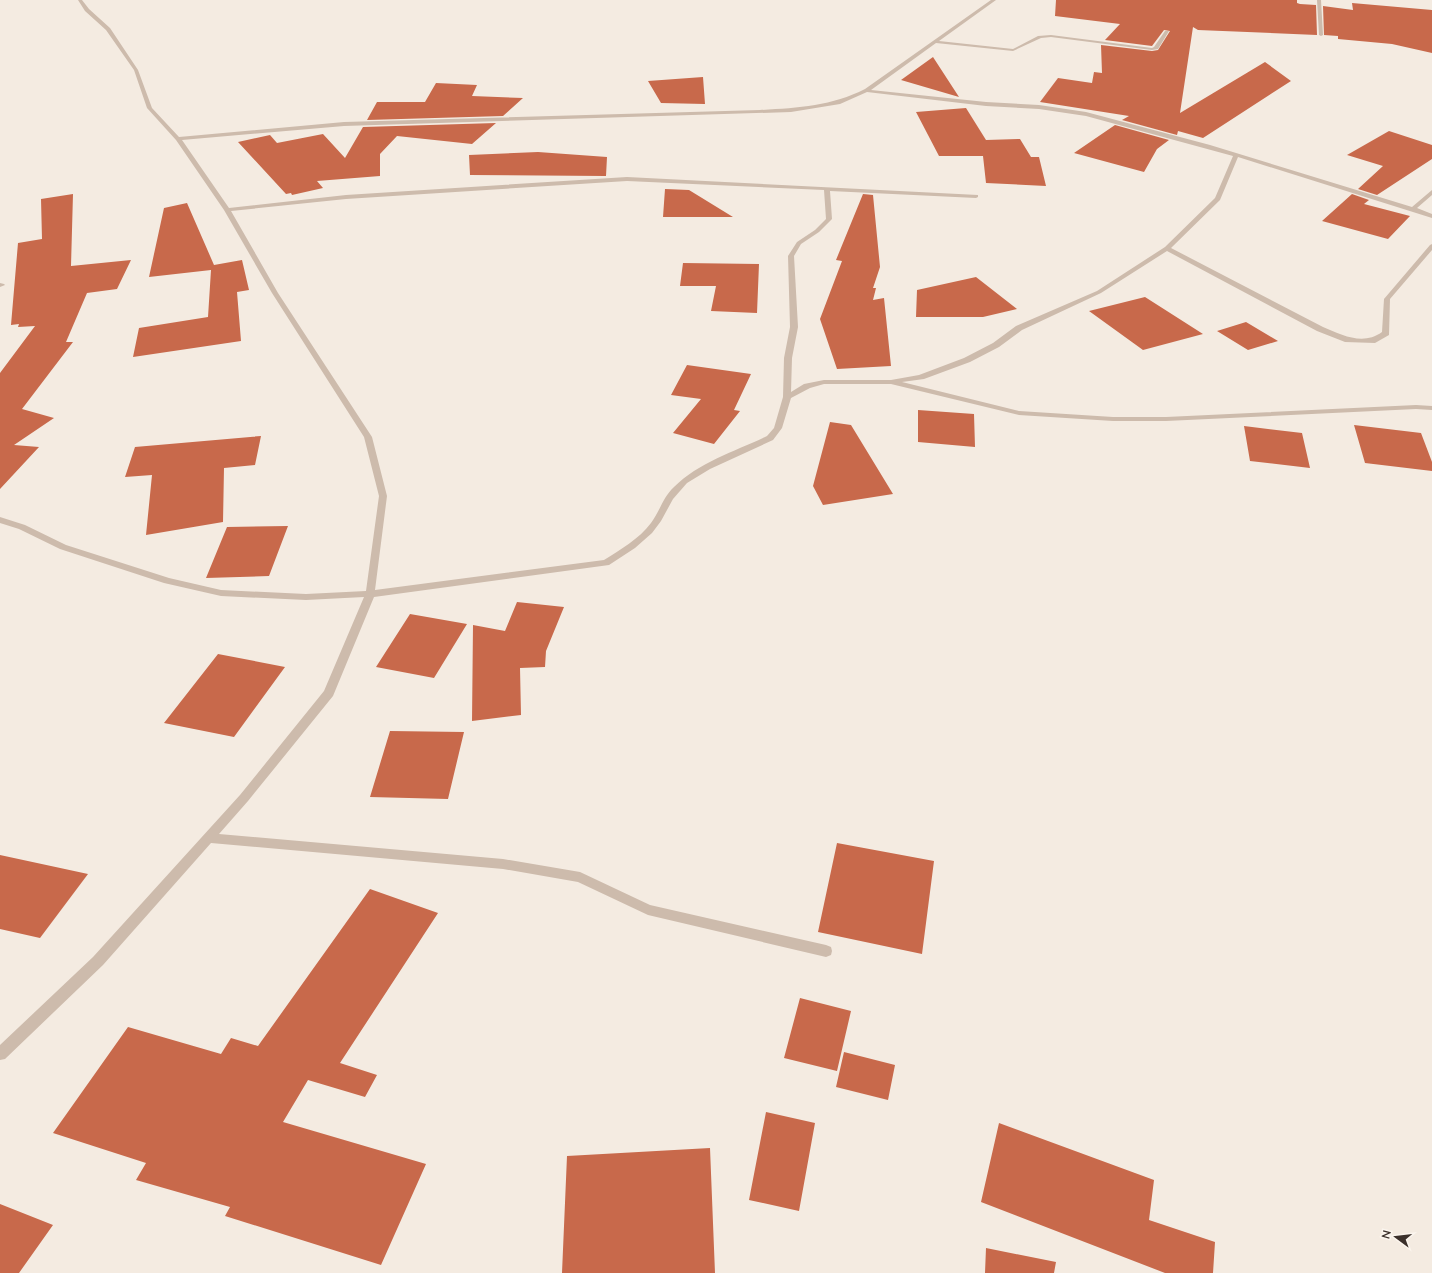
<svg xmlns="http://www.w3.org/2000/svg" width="1432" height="1273" font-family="Lato,sans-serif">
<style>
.building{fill:#c8694b}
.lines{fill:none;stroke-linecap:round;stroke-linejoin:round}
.minor{fill:#cdbbac;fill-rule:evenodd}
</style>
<rect width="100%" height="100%" fill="#f4ebe1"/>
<path class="building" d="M 1056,0 L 1297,0 L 1297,3 L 1300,4 L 1316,5 L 1317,35 L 1198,30 L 1193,27 L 1180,113 L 1265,62 L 1291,81 L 1203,138 L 1178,131 L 1177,135 L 1122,120 L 1129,116 L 1040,102 L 1058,78 L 1092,83 L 1094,72 L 1102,73 L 1101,45 L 1152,51 L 1158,50 L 1170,31 L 1164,30 L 1152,46 L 1105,40 L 1120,24 L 1055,16 Z
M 1352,3 L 1432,10 L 1432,53 L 1392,44 L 1338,39 L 1338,36 L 1324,35 L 1323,6 L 1353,10 Z
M 933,57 L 959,97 L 901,80 Z
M 703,77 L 705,104 L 661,103 L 648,81 Z
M 436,83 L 477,85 L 472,96 L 523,98 L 503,116 L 367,120 L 377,102 L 425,102 Z
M 966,108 L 986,140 L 1020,139 L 1031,157 L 1039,157 L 1046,186 L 986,183 L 983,156 L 939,156 L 916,112 Z
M 496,123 L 472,144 L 397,136 L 380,154 L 380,176 L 317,181 L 323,188 L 292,195 L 291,193 L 286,194 L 238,142 L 270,135 L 277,143 L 323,134 L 345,158 L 363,127 Z
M 1115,125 L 1169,140 L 1157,149 L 1144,172 L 1074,153 Z
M 1389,131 L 1432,145 L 1432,159 L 1377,195 L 1358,189 L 1383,166 L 1347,155 Z
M 538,152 L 607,157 L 606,176 L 470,175 L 469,155 Z
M 665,189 L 689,190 L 733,217 L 663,217 Z
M 73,194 L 71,266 L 131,260 L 117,289 L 87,293 L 66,342 L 73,342 L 22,409 L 54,418 L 14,445 L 39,447 L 0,489 L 0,373 L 35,326 L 18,327 L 19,324 L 11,325 L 18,243 L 42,239 L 41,199 Z
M 863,194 L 873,195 L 880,267 L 873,288 L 876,288 L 873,300 L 884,298 L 891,366 L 837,369 L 820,319 L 842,261 L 836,260 Z
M 1352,194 L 1369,200 L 1364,204 L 1410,216 L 1388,239 L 1322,221 Z
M 187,203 L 214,265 L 242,260 L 249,290 L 237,292 L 241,341 L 133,357 L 139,328 L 208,317 L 211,270 L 149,277 L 164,208 Z
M 683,263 L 759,264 L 757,313 L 711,311 L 716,286 L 680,286 Z
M 976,277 L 1017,309 L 983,317 L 916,317 L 917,290 Z
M 1145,297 L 1203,334 L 1143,350 L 1089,311 Z
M 1246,322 L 1278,341 L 1248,350 L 1217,331 Z
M 687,365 L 751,374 L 734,410 L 740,411 L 714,444 L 673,433 L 701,399 L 671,395 Z
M 918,410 L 974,414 L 975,447 L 918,442 Z
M 830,422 L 851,425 L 893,494 L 823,505 L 813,486 Z
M 1354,425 L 1421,433 L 1432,462 L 1432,471 L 1365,463 Z
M 1244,426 L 1302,433 L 1310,468 L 1250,461 Z
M 261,436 L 255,465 L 224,468 L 223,522 L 146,535 L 152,475 L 125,477 L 135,447 Z
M 288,526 L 269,576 L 206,578 L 227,527 Z
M 517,602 L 564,607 L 546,651 L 545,667 L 520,668 L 521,715 L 472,721 L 473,625 L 505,631 Z
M 410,614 L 467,624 L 434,678 L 376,667 Z
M 218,654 L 285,667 L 234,737 L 164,723 Z
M 390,731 L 464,732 L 448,799 L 370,797 Z
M 837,843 L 934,861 L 922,954 L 818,932 Z
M 0,855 L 88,874 L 40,938 L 0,929 Z
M 370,889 L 438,913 L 340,1063 L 377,1075 L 365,1097 L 308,1080 L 283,1122 L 426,1164 L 381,1265 L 225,1216 L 230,1207 L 136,1180 L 146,1163 L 53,1133 L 128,1027 L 221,1054 L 231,1038 L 258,1046 Z
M 800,998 L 851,1011 L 837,1071 L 784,1058 Z
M 844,1052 L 895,1065 L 888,1100 L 836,1087 Z
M 766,1112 L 815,1123 L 799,1211 L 749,1200 Z
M 999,1123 L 1154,1180 L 1149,1220 L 1215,1242 L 1213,1273 L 1165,1273 L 981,1202 Z
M 710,1148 L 715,1273 L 562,1273 L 567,1156 Z
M 0,1204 L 53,1225 L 19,1273 L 0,1273 Z
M 986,1248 L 1056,1262 L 1054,1273 L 985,1273 Z"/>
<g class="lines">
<path class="minor" d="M 78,0 L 82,0 L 89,9 L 110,28 L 138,70 L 152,108 L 179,137 L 344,122 L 760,110 C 797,108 832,106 865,89 L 991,0 L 996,0 L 939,41 L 1013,49 L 1038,36 L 1051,35 L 1152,48 L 1154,47 L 1165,31 L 1169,31 L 1158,49 L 1152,50 L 1051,37 L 1041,38 L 1013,51 L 936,43 L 871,90 L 986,102 L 1039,105 L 1086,112 L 1210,145 L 1412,207 L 1432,190 L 1432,195 L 1417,208 L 1432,214 L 1432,218 L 1238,157 L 1220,200 L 1171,248 L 1323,327 C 1342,335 1363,346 1382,332 L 1384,299 L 1430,245 L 1432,244 L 1432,250 L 1390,299 L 1389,335 L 1375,343 L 1345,342 L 1317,331 L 1167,251 L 1101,293 L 1022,330 L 999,347 L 970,362 L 924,379 L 902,382 L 1019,411 L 1113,417 L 1166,417 L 1416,405 L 1432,406 L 1432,410 L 1416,409 L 1166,421 L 1113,421 L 1019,415 L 891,384 L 824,384 L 810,388 L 791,398 L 782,428 L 773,440 L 710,469 L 687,483 L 673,499 L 661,521 L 652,533 L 635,548 L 609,565 L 374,597 L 333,696 L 248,801 L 219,834 L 503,859 L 580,872 L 650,905 L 826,945 L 831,947 L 832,951 L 831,955 L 826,957 L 648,915 L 578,882 L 503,869 L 211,843 L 103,965 L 5,1059 L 0,1060 L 0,1045 L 93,957 L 240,795 L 324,691 L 364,597 L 306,600 L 221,596 L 164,583 L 60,549 L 19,529 L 0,523 L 0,517 L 25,525 L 66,545 L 169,578 L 221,590 L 306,594 L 366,591 L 379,496 L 364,437 L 272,293 L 224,210 L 176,140 L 147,108 L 134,70 L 106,30 L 85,11 ZM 867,92 L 986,106 L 1039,109 L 1086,116 L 1233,156 L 1215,198 L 1165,247 L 1097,291 L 1016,326 L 993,343 L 964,358 L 919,375 L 891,380 L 824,380 L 804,384 L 791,392 L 792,358 L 798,327 L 794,256 L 801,244 L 819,232 L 832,219 L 830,191 L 976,198 L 978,197 L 978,195 L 627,177 L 346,195 L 229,208 L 182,140 L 344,126 L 791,112 L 840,104 ZM 627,181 L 824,190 L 826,219 L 815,230 L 797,242 L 788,256 L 790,327 L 784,358 L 783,397 L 774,428 L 767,436 C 736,451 699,462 674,487 C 663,497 660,511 651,523 C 639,539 620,550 604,560 L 375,590 L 387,496 L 372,437 L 278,293 L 231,211 L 346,199 Z
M 1317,0 L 1321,0 L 1323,35 L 1321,36 L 1319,35 Z
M 0,283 L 4,284 L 5,285 L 0,287 Z"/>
</g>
<g transform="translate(1396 1237) rotate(285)" stroke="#fbf5ee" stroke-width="3" paint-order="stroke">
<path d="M0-3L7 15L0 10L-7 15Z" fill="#3b302b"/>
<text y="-6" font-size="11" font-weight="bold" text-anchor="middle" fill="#3b302b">N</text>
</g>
</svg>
